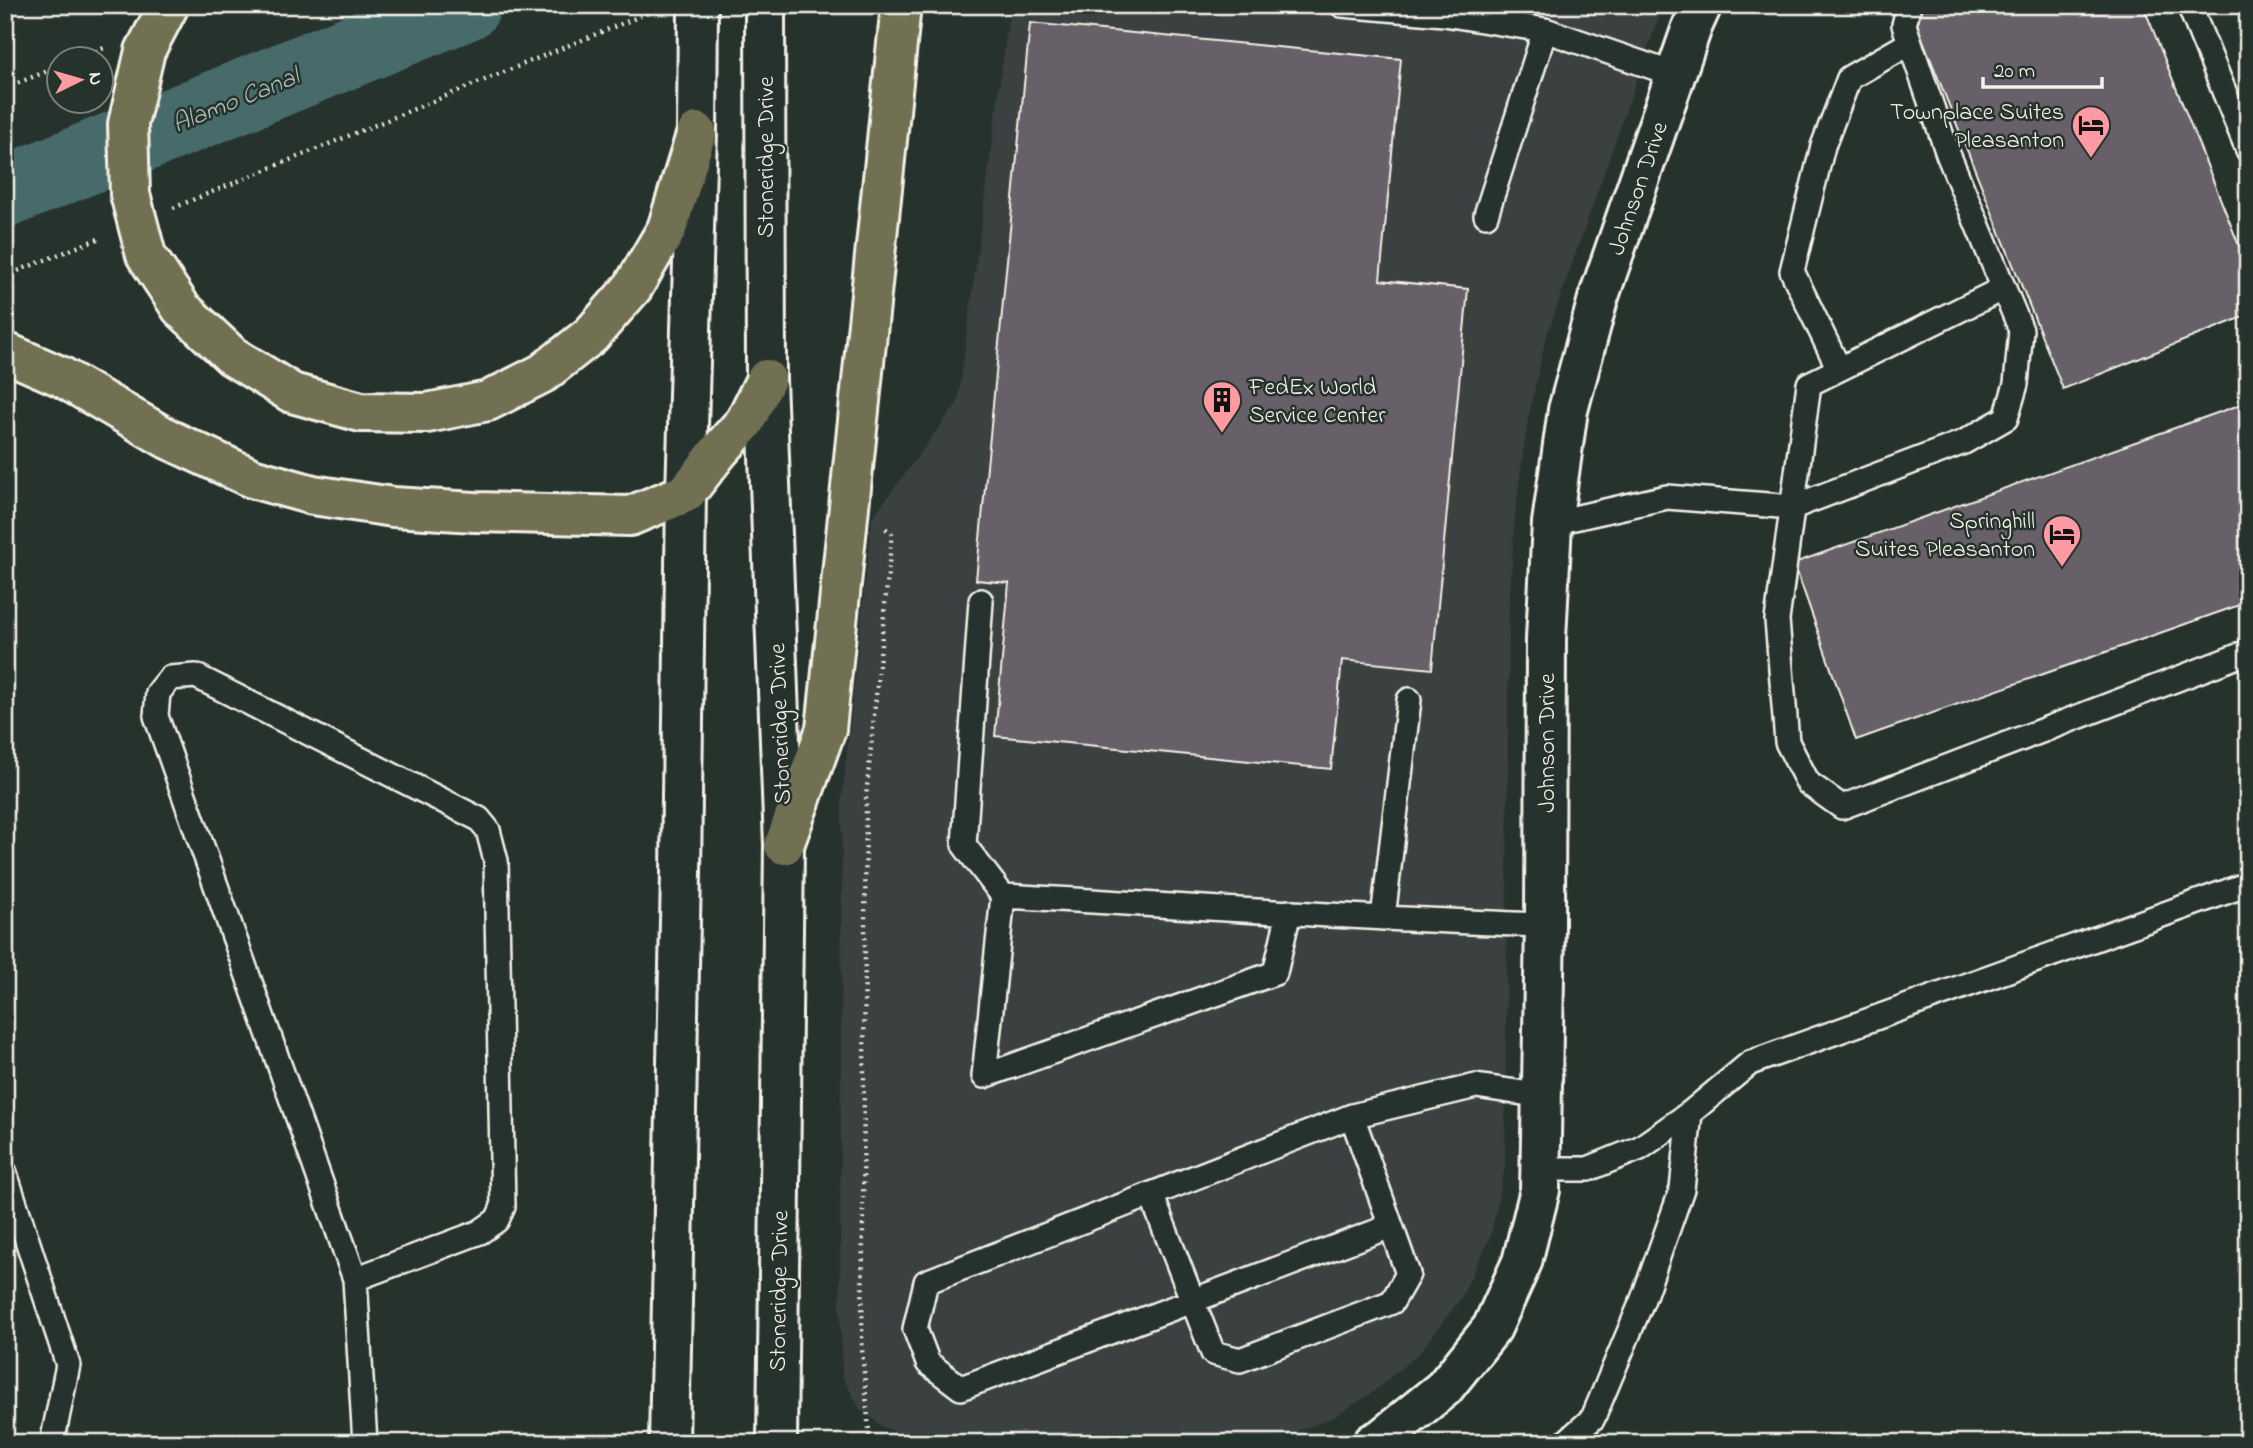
<svg xmlns="http://www.w3.org/2000/svg" width="2253" height="1448" font-family="'Indie Flower',sans-serif">
<style>
.built{fill:#3a403f}
.lines{fill:none;stroke-linecap:round;stroke-linejoin:round}
.river{stroke:#466a6b;stroke-width:72}
.building{fill:#686068;stroke:#f4f1e8;stroke-width:2}
.lane-casing{stroke:#f4f1e8;stroke-width:28}
.secondary-casing{stroke:#f4f1e8;stroke-width:44}
.highway-casing{stroke:#f4f1e8;stroke-width:44}
.path{stroke:#f4f1e8;stroke-width:4.5;stroke-dasharray:2 5;stroke-linecap:butt}
.lane{stroke:#26332d;stroke-width:23}
.secondary{stroke:#26332d;stroke-width:38}
.highway{stroke:#716f52;stroke-width:38}
.highway-bridge-casing{stroke:#f4f1e8;stroke-width:44;stroke-linecap:butt}
.highway-bridge{stroke:#716f52;stroke-width:38}
.labels{text-anchor:middle;stroke-width:5;stroke-linejoin:round;paint-order:stroke}
.poi-label{font-size:24px;fill:#f4f1e8;stroke:#26332d;text-anchor:end}
.street-label{font-size:24px;fill:#f4f1e8;stroke:#26332d}
.water-label{font-size:26px;font-style:italic;fill:#aebbb6;stroke:#26332d}
</style>
<rect width="100%" height="100%" fill="#26332d"/>
<filter id="ink" filterUnits="userSpaceOnUse"><feTurbulence type="fractalNoise" baseFrequency=".0143" numOctaves="2"/><feDisplacementMap in="SourceGraphic" scale="14" xChannelSelector="R" yChannelSelector="G"/><feConvolveMatrix kernelMatrix="1 2 1 2 8 2 1 2 1" color-interpolation-filters="sRGB"/></filter>
<g filter="url(#ink)">
<path class="built" d="M 1010,5 L 1663,5 L 1545,341 L 1528,419 L 1515,514 L 1509,608 L 1505,1166 L 1491,1235 L 1461,1298 L 1419,1353 L 1372,1393 L 1334,1417 L 1290,1434 L 1247,1443 L 933,1442 L 884,1428 L 860,1409 L 842,1376 L 840,1309 L 842,799 L 872,518 L 958,402 Z"/>
<g class="lines">
<path class="river" d="M 5,192 L 465,5"/>
</g>
<path class="building" d="M 1930,5 L 2143,5 L 2248,268 L 2248,315 L 2063,389 L 1912,13 Z
M 1030,23 L 1401,59 L 1380,280 L 1468,289 L 1432,669 L 1342,660 L 1331,769 L 995,736 L 1009,583 L 976,580 Z
M 2248,402 L 2248,602 L 1856,740 L 1794,563 Z"/>
<g class="lines">
<g class="lane-casing">
<path id="lane" d="M 1342,5 L 1444,14 L 1545,30
M 2189,5 L 2248,150
M 1486,215 L 1545,30 L 1676,75
M 2004,288 L 1809,384 L 1777,620 L 1787,742 L 1808,783 L 1842,807 L 2248,652
M 1839,369 L 1792,271 L 1823,146 L 1849,78 L 1910,43
M 1552,523 L 1667,497 L 1793,507 L 1964,442 L 2006,418 L 2016,384 L 2021,330 L 1948,154 L 1904,25 L 1909,5
M 981,601 L 964,845 L 1003,896
M 1289,912 L 1275,973 L 984,1076 L 1003,896 C 1184,906 1364,919 1545,925
M 1383,918 L 1409,700
M 1352,1116 L 1391,1226 L 961,1388 L 928,1363 L 915,1329 L 926,1282 L 1352,1116 L 1476,1086 L 1543,1096
M 1540,1169 L 1588,1169 L 1640,1148 L 1690,1113
M 5,1173 L 68,1365 L 52,1443
M 1151,1194 L 1213,1353 L 1240,1360 L 1392,1302 L 1408,1274 L 1391,1226
M 355,1279 L 480,1232 L 497,1220 L 503,1207 L 496,861 L 488,830 L 479,819 L 196,676 L 170,678 L 158,693 L 156,716 L 355,1279 L 365,1443
M 1565,1443 L 1593,1418 L 1643,1299 L 1682,1189 L 1690,1113 L 1750,1063 L 2248,884"/>
</g>
<g class="secondary-casing">
<path id="secondary" d="M 765,5 L 766,379 L 784,845 L 777,1443
M 669,1443 L 681,873 L 686,493 L 697,132 L 698,5
M 1373,1443 L 1381,1439 L 1444,1388 L 1492,1328 L 1522,1262 L 1540,1190 L 1545,925 L 1546,639 L 1552,523 L 1568,410 L 1598,299 L 1692,27 L 1702,5"/>
</g>
<g class="highway-casing">
<path id="highway" d="M 181,308 L 232,356 L 292,393 L 361,412 L 427,413 L 488,401 L 543,373 L 591,335 L 633,287 L 667,229 L 697,132
M 5,352 L 62,377 L 168,439 L 252,478 L 313,495 L 393,507 L 475,512 L 630,516 L 686,493 L 719,451 L 745,422 L 766,379
M 784,845 L 826,729 L 901,5"/>
</g>
<path class="path" d="M 76,60 L 104,48
M 5,88 L 60,66
M 173,208 L 660,8
M 5,276 L 100,238
M 870,1443 L 862,1349 L 866,797 L 892,534 L 885,528"/>
<use href="#lane" class="lane"/>
<use href="#secondary" class="secondary"/>
<use href="#highway" class="highway"/>
<g class="highway-bridge-casing">
<path id="highway-bridge" d="M 169,5 L 145,51 L 128,124 L 130,194 L 146,255 L 181,308"/>
</g>
<use href="#highway-bridge" class="highway-bridge"/>
</g>
</g>
<defs>
<g id="hotel-pin" transform="scale(2.0125)"><path d="M0 17L-7.5 6A9.5 9.5 0 1 1 7.5 6Z" fill="#ff9aa2" stroke="#26332d"/><path d="M-6-4.5h1.5V1H6V5H4.5V3h-9V5H-6ZM-4 0a1.8 1.8 0 1 1 3.6 0ZM.5 0V-2.5h3Q6-2.5 6 0Z" fill="#111"/></g>
<g id="building-pin" transform="scale(2.0125)"><path d="M0 17L-7.5 6A9.5 9.5 0 1 1 7.5 6Z" fill="#ff9aa2" stroke="#26332d"/><path d="M-4-6H4V6H1V3H-1V6H-4ZM-2.5-4.3h1.7v1.8h-1.7ZM.8-4.3h1.7v1.8H.8ZM-2.5-1h1.7V.8h-1.7ZM.8-1h1.7V.8H.8Z" fill="#111"/></g>
</defs>
<g fill-rule="evenodd">
<use href="#hotel-pin" x="2091" y="125"/>
<use href="#building-pin" x="1222" y="400"/>
<use href="#hotel-pin" x="2062" y="534"/>
</g>
<g class="labels">
<g class="poi-label">
<text x="2064" y="119">Townplace Suites<tspan x="2064" dy="28">Pleasanton</tspan></text>
<text x="1249" y="394" text-anchor="start">FedEx World<tspan x="1249" dy="28">Service Center</tspan></text>
<text x="2035" y="528">Springhill<tspan x="2035" dy="28">Suites Pleasanton</tspan></text>
</g>
<g class="street-label">
<text transform="translate(765 157) rotate(-90)" y="8">Stoneridge Drive</text>
<text transform="translate(1637 188) rotate(-71)" y="8">Johnson Drive</text>
<text transform="translate(779 724) rotate(-92)" y="8">Stoneridge Drive</text>
<text transform="translate(1546 743) rotate(-90)" y="8">Johnson Drive</text>
<text transform="translate(778 1291) rotate(-89)" y="8">Stoneridge Drive</text>
</g>
<g class="water-label">
<text transform="translate(235 99) rotate(-22)" y="9">Alamo Canal</text>
</g>
</g>
<rect width="2253" height="1448" fill="none" stroke="#26332d" stroke-width="28"/>
<rect x="14" y="14" width="2225" height="1420" fill="none" stroke="#f4f1e8" stroke-width="2.5" filter="url(#ink)"/>
<g transform="translate(80 80) rotate(85)"><circle r="33" fill="#26332d" stroke="#787f78" stroke-width="2"/>
<path d="M0-5L12 26L0 18L-12 26Z" fill="#ff9aa2"/>
<text y="-10" font-size="19" font-weight="bold" text-anchor="middle" fill="#f4f1e8">N</text>
</g>
<path d="M1983 77v10h119v-10" fill="none" stroke="#f4f1e8" stroke-width="3.5"/>
<text x="1994" y="77" font-size="21" fill="#f4f1e8" stroke="#26332d" stroke-width="5" paint-order="stroke">20 m</text>
</svg>
